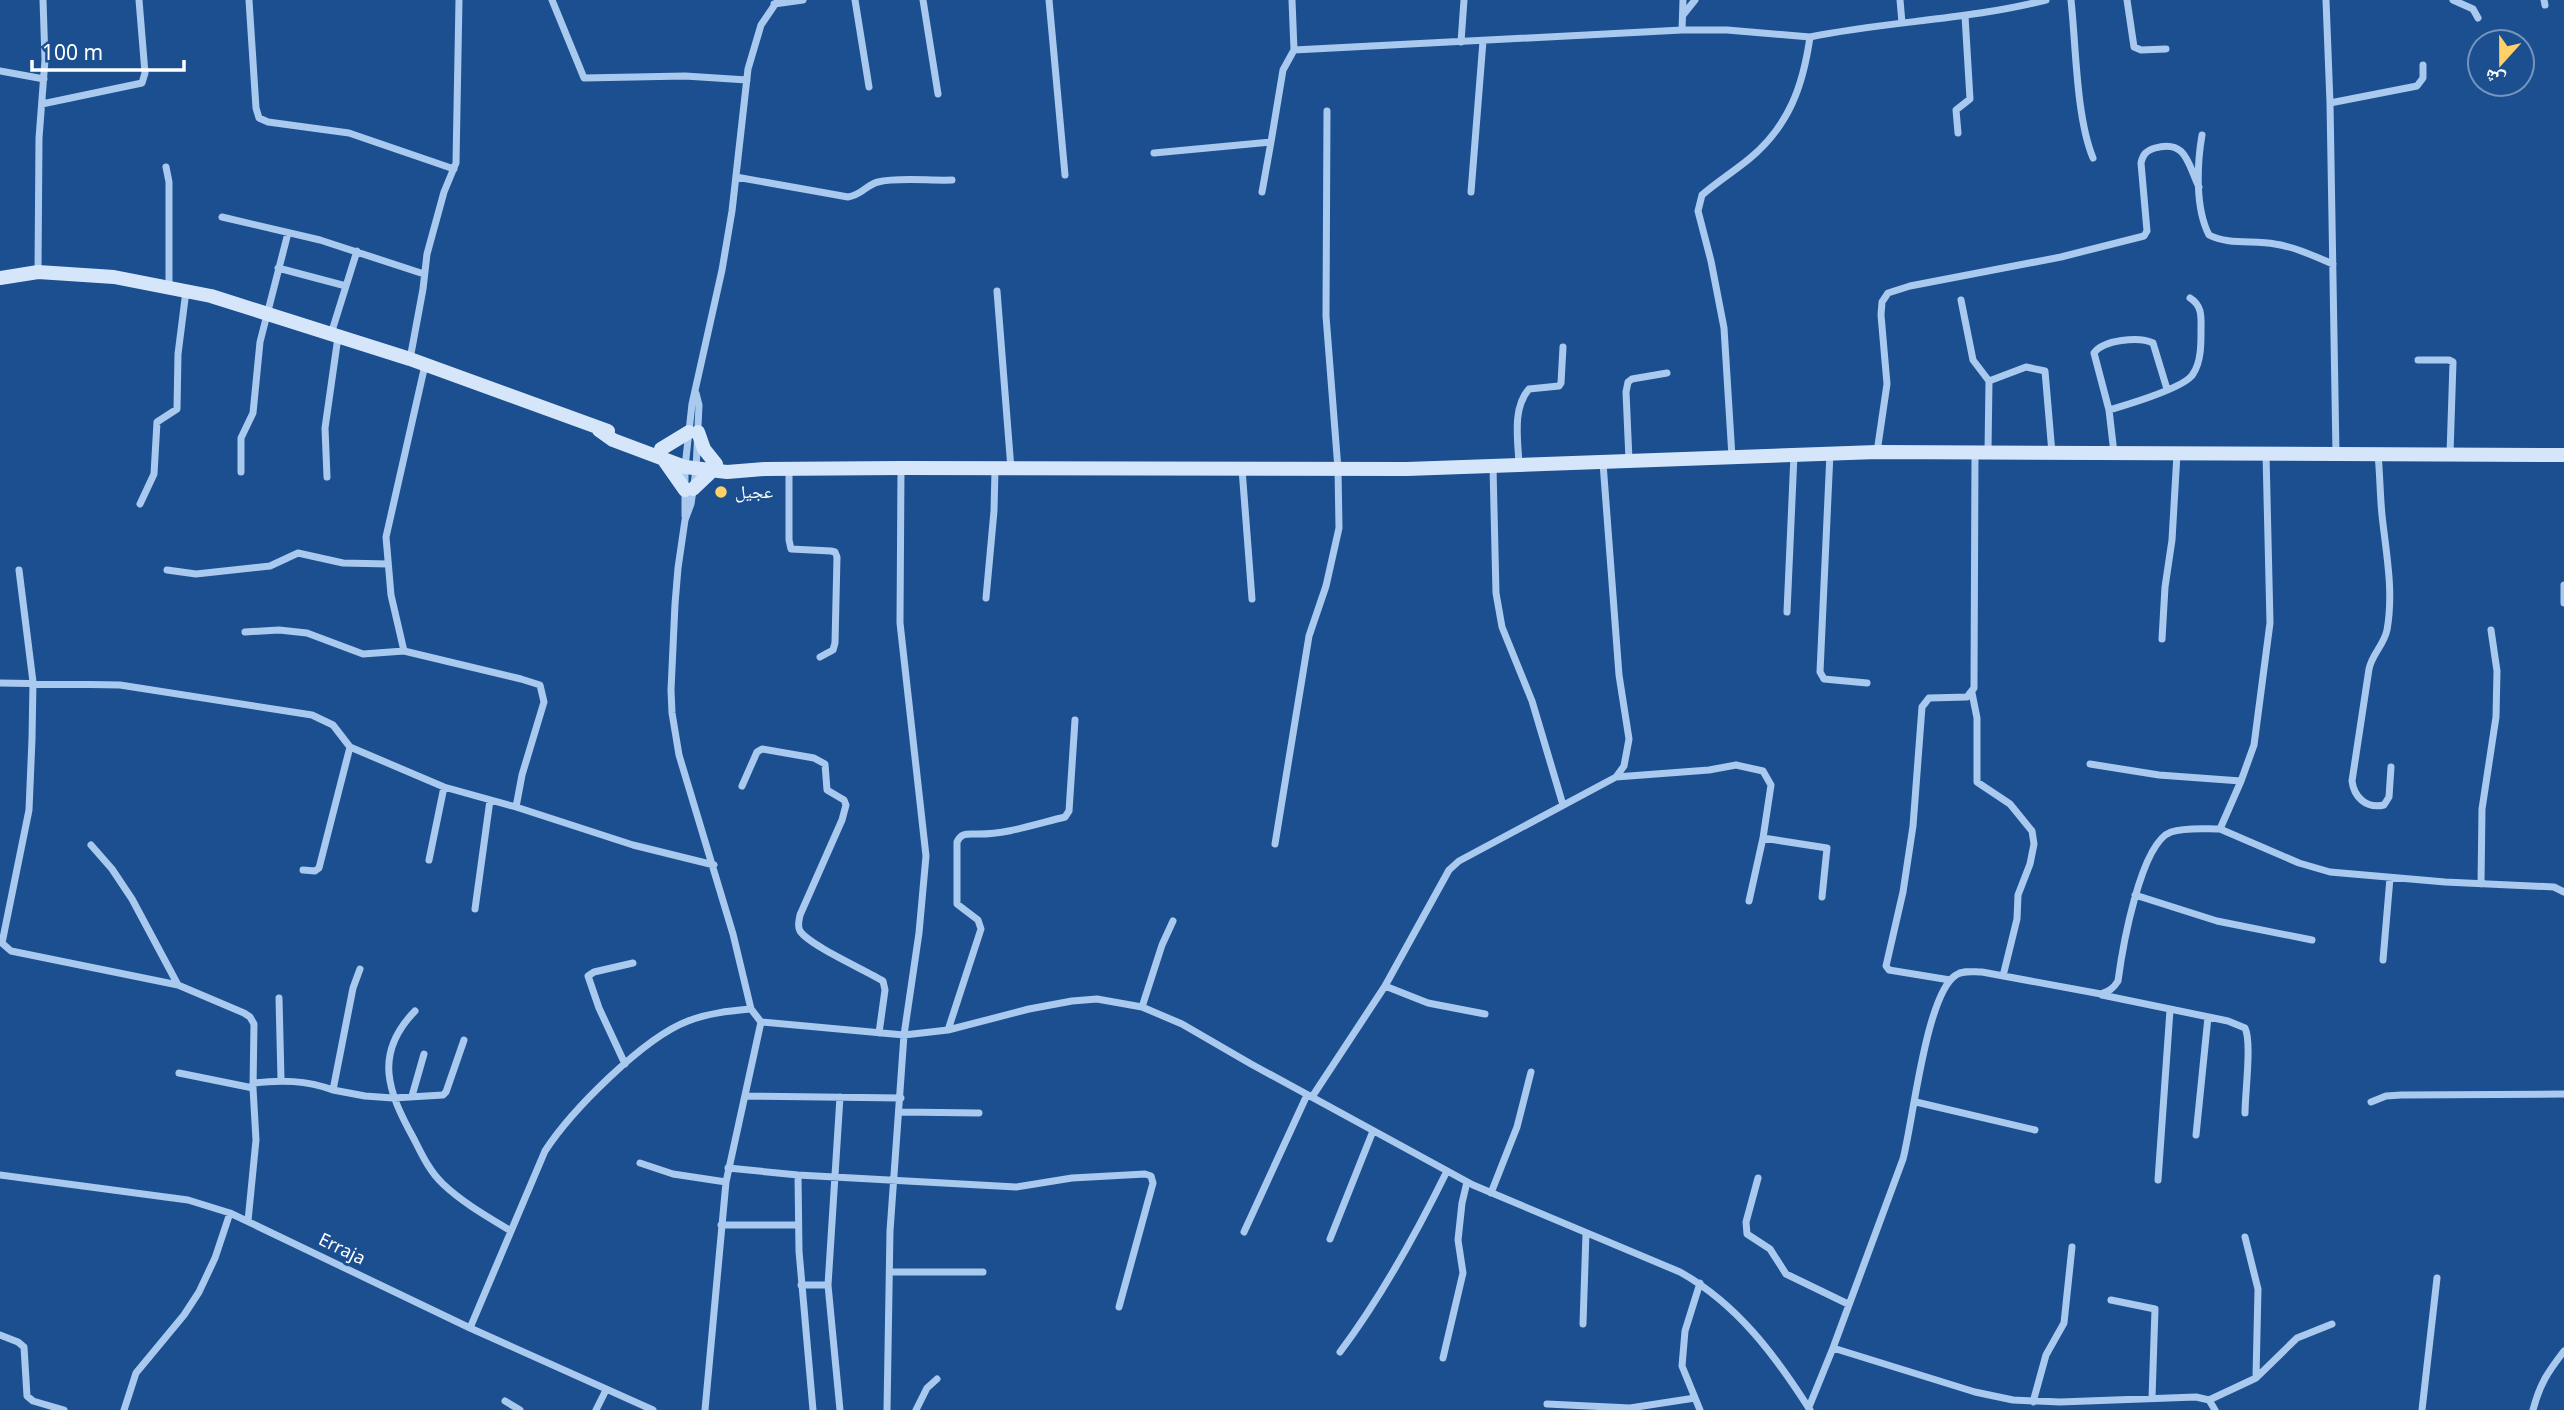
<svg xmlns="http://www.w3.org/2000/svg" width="2564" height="1410" font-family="'Noto Sans','Noto Naskh Arabic',sans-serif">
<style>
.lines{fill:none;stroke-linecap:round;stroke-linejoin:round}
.street{stroke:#a9c9ee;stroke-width:7}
.secondary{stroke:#d6e6fa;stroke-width:14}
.poi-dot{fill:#ffd166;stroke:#1b4f8f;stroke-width:2.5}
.labels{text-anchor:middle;stroke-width:6;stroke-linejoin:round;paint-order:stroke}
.poi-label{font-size:18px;fill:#fff;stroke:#1b4f8f;text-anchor:start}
.street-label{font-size:18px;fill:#fff;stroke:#1b4f8f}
</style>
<rect width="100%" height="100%" fill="#1b4f8f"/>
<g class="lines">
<path class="street" d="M 249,0 L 256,108 L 259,118 L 268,122 L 349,133 L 454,169
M 552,0 L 584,78 L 685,76 L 747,80
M 855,0 L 869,87
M 923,0 L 938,94
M 1049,0 L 1065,175
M 1292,0 L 1294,50 L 1682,30 L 1727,30 L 1810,37
M 1900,0 L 1902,23
M 2071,0 C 2076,45 2076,117 2093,158
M 2127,0 L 2134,47 L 2141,50 L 2166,49
M 2326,0 L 2330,103 L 2336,454
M 2453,0 L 2473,9 L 2478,18
M 2544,0 L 2545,5
M 774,4 L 803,0
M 1683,15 L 1695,0
M 1682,30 L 1683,0
M 1461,42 L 1464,0
M 0,71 L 44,79
M 2330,103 L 2417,86 L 2423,78 L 2423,65
M 42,104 L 142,83 L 145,73 L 139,0
M 1958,133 L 1956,110 L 1970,99 L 1965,16
M 2202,135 C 2197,164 2195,208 2209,235 C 2228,245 2254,240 2275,244 C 2295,247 2314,256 2333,264
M 1154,153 L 1271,142 L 1283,70 L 1294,50
M 166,167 L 169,182 L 169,287
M 736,177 L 848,197 C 862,195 866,185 878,182 C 897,177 931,181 952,180
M 1262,192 L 1271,142
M 1471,192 L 1483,41
M 222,217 L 320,240 L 424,274
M 278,268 L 346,286
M 38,271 L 39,138 L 45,60 L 43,0
M 997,291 L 1011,469
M 1961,300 L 1973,360 L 1989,381 L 1988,451
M 331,334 L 357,251
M 410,359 L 423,289 L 427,254 L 444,192 L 456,163 L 459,0
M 2418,360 L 2449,360 L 2453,362 L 2450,454
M 425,365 L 386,537 L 391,595 L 404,651 L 521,679 L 540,685 L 544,702 L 522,775 L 516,807
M 1989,381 L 2026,367 L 2045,371 L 2052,453
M 696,393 L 699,405 L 696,470 L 691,504 L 685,520 L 678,568 L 675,604 L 671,690 L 672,713 L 679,755 L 733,934 L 751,1009 L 761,1022 L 726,1182 L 705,1410
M 2109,410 L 2094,353 C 2103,340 2139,336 2153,343 L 2167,389
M 1877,452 L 1887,384 L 1881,315 L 1882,302 L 1888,293 L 1910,286 L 2061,257 L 2144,236 L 2147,231 L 2141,163 C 2143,154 2146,151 2155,148 C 2187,139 2188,165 2199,187
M 1830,453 L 1820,672 L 1824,679 L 1867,683
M 2114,453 L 2109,410 C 2126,405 2185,388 2193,374 C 2201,362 2201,345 2201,332 C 2201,318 2203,306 2190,298
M 2378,454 C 2380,475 2380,495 2382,515 C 2386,553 2394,591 2387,630 C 2384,645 2372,654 2369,669 L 2352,781 C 2354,797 2366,809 2384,805 L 2389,797 L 2391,767
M 1732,457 L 1724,328 L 1711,261 L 1698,211 L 1702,195 C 1717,182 1733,172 1749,159 C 1789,126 1803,86 1810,37 C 1888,21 1968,20 2046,0
M 1629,460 L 1626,392 L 1628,382 L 1632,379 L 1667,373
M 1519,464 C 1518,441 1512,408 1529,389 L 1559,386 L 1561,383 L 1563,347
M 1493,467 L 1496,593 L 1502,627 L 1532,701 L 1563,805
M 789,469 L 789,540 L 791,549 L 831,551 L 835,552 L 837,557 L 835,643 L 833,650 L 820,657
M 1242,469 L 1252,599
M 241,472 L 241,438 L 253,413 L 260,342 L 288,233
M 327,477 L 325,428 L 338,337
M 140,504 L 154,474 L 157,422 L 177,409 L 178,354 L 186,291
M 685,516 L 685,467 L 692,404 L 722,270 L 732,211 L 748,69 L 761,25 L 778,0
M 19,570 L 33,682 L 32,739 L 29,810 L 2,943 L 11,951 L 178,985
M 167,570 L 196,574 L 270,566 L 298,553 L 343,563 L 388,564
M 2564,585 L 2564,603
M 986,598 L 994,511 L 995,470
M 1787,612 L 1794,455
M 245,632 L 279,630 L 307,633 L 363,654 L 404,651
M 2162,639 L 2165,587 L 2172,540 L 2177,454
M 0,683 L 120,685 L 312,715 L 333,725 L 350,747 L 444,787 L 516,807 L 633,845 L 714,865
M 1972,693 L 1977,718 L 1977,782 L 2010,804 L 2032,831 L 2034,844 L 2030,864 L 2018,895 L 2017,919 L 2003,976
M 2090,764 L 2159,775 L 2241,781
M 1616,777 L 1709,770 L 1736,765 L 1763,771 L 1771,785 L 1763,838 L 1827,848 L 1822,897
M 742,786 L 757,752 L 762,749 L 814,758 L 825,764 L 827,790 L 844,800 L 846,805 L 842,820 L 800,915 C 799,921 797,926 800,931 C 809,945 865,970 883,981 L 885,990 L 879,1033
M 2220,829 L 2299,863 L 2330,872 L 2445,882 L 2554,887 L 2564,892
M 1275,844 L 1309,636 L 1326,586 L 1339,528 L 1338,469 L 1326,316 L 1327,111
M 91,845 L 112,869 L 132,899 L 178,985 L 244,1013 L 250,1017 L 254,1024 L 253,1088 L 256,1140 L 248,1221
M 429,860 L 444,787
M 303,870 L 315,871 L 319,868 L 350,747
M 2481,884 L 2482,809 L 2496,717 L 2497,671 L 2491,630
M 2135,895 L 2217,921 L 2312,940
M 1749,901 L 1763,838
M 475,909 L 490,800
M 2383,960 L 2390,878
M 1950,980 L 1889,970 L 1886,966 L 1903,892 L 1913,826 L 1922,707 L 1929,698 L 1967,697 L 1974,688 L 1975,452
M 1385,986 L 1428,1003 L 1485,1014
M 2102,995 L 2228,1021 L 2245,1028 C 2252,1042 2245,1093 2245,1113
M 279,998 L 281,1079
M 1142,1007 L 1162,945 L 1173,921
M 415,1011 C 373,1054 388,1092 414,1139 C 422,1155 430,1172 443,1184 C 463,1203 488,1217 511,1231
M 761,1022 L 904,1035 L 948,1030 L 1029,1009 L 1072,1001 L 1097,999 L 1142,1007 L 1182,1024 L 1251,1064 L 1473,1185 L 1680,1272 C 1737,1304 1775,1355 1810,1410
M 948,1030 L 981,929 L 978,920 L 957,904 L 957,842 C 961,833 966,834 975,834 C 1005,835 1036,824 1065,817 L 1069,811 L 1075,720
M 625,1064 L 599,1008 L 588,976 L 594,972 L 633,963
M 179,1073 L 253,1088
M 253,1083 C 281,1080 306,1080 333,1090 L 353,988 L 360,969
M 333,1090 L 365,1096 L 393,1098 L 443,1095 L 446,1092 L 464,1040
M 412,1096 L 424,1054
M 747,1096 L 901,1098
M 1312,1097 L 1385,986 L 1449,870 L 1459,861 L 1616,777 L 1624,766 L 1629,739 L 1619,675 L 1603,463
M 1916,1102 L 2035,1130
M 2371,1102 L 2386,1096 L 2401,1095 L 2564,1094
M 900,1112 L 979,1113
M 2196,1135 L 2208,1017
M 640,1163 L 673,1174 L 726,1182
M 728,1168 L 798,1175 L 1016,1187 L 1072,1178 L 1145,1174 L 1151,1176 L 1153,1183 L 1119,1307
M 0,1175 L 188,1200 L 230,1213 L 470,1328 L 653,1410
M 798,1175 L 799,1251 L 813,1410
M 1758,1178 L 1746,1222 L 1747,1234 L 1770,1249 L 1786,1274 L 1848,1304
M 2158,1180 L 2170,1010
M 1491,1193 L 1517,1127 L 1531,1072
M 721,1225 L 797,1225
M 1244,1232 L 1307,1095
M 2245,1237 L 2258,1289 L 2256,1377
M 1330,1239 L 1373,1131
M 890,1272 L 983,1272
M 801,1285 L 828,1285
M 2111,1300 L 2155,1309 L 2152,1398
M 1583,1324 L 1586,1233
M 470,1328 L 545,1151 C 571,1111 643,1038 688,1021 C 708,1013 730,1011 751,1009
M 0,1335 L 18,1342 L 24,1347 L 27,1396 L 33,1401 L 64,1410
M 1833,1348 L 1975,1392 L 2013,1400 L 2060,1402 L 2196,1397 L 2209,1400 L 2215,1410
M 1340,1352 C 1382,1296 1416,1234 1447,1171
M 1443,1358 L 1463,1273 L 1458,1240 L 1462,1203 L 1467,1182
M 2209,1400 L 2256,1378 L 2297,1338 L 2332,1324
M 505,1401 L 520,1410
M 2033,1402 L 2046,1355 L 2064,1323 L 2072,1247
M 1547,1404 L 1630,1408 L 1695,1398
M 1809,1407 L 1833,1348 L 1903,1159 C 1913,1122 1926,994 1956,975 C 1963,970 1973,972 1982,972 L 2101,994 C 2109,991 2113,989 2118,981 C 2122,951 2140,843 2171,832 C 2186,827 2205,829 2220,829 L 2241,781 L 2254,745 L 2270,623 L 2266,454
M 124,1410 L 136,1373 L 184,1315 L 199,1292 L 215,1258 L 230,1213
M 596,1410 L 606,1390
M 840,1410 L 828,1285 L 840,1097
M 887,1410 L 890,1231 L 904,1035 L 919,933 L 926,856 L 900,623 L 901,468
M 916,1410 L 927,1388 L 937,1379
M 1700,1410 L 1682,1366 L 1685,1331 L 1700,1283
M 2422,1410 L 2437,1278
M 2533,1410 C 2540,1383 2548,1372 2564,1351"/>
<path class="secondary" d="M 0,278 L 38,272 L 114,277 L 211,296 L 410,359 L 608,431
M 599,430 L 613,440 L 685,467 L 727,472 L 765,469 L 901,468 L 1407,469 L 1877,452 L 2564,455
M 698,432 L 704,449 L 716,464
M 661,449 L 689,432
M 664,460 L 685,490
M 693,489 L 712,471"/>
</g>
<circle class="poi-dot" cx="721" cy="492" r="7"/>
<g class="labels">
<g class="poi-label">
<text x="735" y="498">عجيل</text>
</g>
<g class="street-label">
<text transform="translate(342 1249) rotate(26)" y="6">Erraja</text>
</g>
</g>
<g transform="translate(2501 63) rotate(201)"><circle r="33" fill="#1b4f8f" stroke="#7695bc" stroke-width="2"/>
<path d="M0-5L12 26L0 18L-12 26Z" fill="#ffd166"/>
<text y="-10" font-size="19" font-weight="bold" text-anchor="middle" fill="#ffffff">ش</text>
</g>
<path d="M32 60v10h152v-10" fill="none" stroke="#ffffff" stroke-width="3.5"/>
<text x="42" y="60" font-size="21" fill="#ffffff" stroke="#1b4f8f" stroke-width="5" paint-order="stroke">100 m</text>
</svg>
